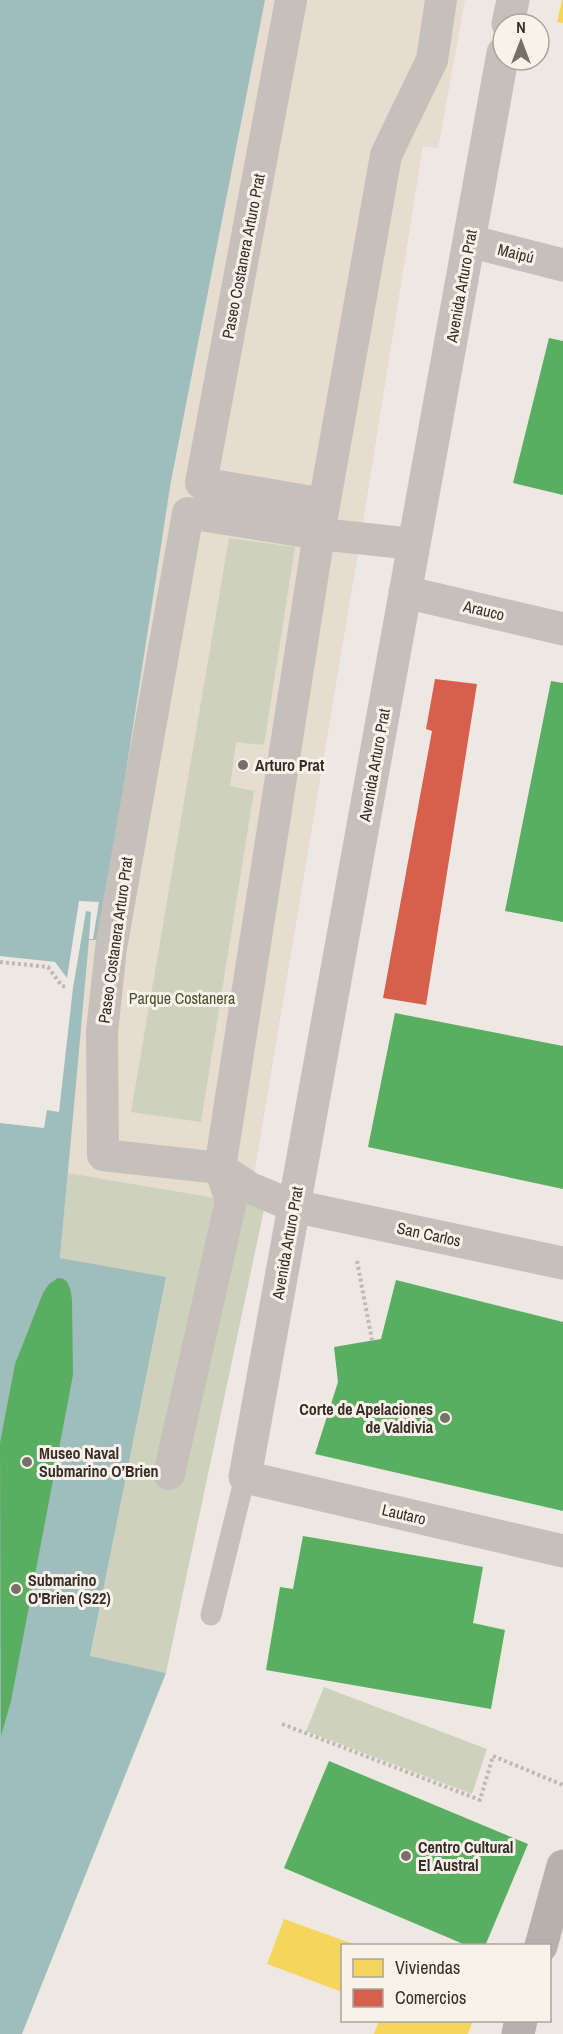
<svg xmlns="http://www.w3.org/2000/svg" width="563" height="2034" font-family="'Archivo Narrow',sans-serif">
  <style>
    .green { fill: #ced2bd }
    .plaza { fill: #e6dcd0; fill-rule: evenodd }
    .water { fill: #9fbdbd }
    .pier { fill: #ede8e2 }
    .homes { fill: #f6d55c }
    .shops { fill: #d6604d }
    .public { fill: #5aae61 }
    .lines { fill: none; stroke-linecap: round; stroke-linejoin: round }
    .path { stroke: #bfb9b3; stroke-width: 4; stroke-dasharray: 3 3; stroke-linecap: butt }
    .service { stroke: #c6c0bb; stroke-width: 21 }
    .pedestrian { stroke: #c6c0bb; stroke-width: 32 }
    .minor { stroke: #c6c0bb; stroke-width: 33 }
    .secondary { stroke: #b7b0ab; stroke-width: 33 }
    .poi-dot { fill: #776f6a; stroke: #f9f2ea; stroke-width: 2 }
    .labels { text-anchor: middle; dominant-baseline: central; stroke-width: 6; stroke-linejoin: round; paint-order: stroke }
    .street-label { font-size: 16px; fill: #372e29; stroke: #f9f2ea }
    .poi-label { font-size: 16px; font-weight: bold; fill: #372e29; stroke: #f9f2ea; text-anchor: start }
    .park-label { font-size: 16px; fill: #45542e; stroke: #f9f2ea }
  </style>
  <rect width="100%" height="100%" fill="#ede8e2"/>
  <!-- green -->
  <path class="green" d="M430,99L360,539L252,1184L269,1186L166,1673L90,1657L165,1278L60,1258L80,1032L100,940L170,487L257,489Z
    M324,1687L487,1749L472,1794L306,1731Z"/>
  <!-- plaza -->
  <path class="plaza" d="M265,0H465L438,148L423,146L360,539L252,1184L244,1203L68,1173L89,939L100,940L169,495ZM229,538L295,547L264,745L236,742L230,786L254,791L201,1122L131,1112Z"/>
  <!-- water -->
  <path class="water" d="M0,0H265L170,487L100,940H89L60,1258L166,1277L90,1656L166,1673L22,2034H0Z"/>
  <!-- pier -->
  <path class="pier" d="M79,901L99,902L93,939H89L91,912L86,911L73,988L59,1112L47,1110L44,1128L0,1123V956L55,962L67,978Z"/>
  <!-- homes -->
  <path class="homes" d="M562,0H563V23L557,22Z
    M284,1919L356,1945L342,1946V1992L267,1964Z
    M379,2020H473L468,2034H374Z"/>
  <!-- shops -->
  <path class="shops" d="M435,679L477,684L426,1005L383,998L432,731L426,729Z"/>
  <!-- public -->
  <path class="public" d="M549,338L563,341V495L513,483Z
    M551,681L563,683V922L505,911Z
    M395,1013L563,1046V1189L368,1147Z
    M58,1278L64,1279L67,1282L70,1288L72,1299L73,1375L11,1701L1,1736L0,1443L15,1364L43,1293L49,1284Z
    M396,1280L563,1322V1511L315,1454L338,1382L334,1347L381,1339Z
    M303,1536L483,1567L473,1623L505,1630L491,1709L266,1670L280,1587L293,1589Z
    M329,1761L528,1844L485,1946H468L284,1868Z"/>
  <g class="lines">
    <!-- path -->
    <path class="path" d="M0,962L48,967L62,986L67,987
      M357,1261L372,1340
      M55,1468L129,1472
      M282,1724L480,1800L493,1756L563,1785"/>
    <!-- service -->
    <path class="service" d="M211,1615L245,1477"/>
    <!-- pedestrian -->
    <path class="pedestrian" d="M291,0L201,483L324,504
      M294,1206L250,1188L220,1168L319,534L386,155L432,60L441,0
      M169,1474L231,1201L220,1168L103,1155L102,1032L111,948L188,513L319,534L414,544"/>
    <!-- minor -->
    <path class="minor" d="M508,24L513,0
      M503,53L245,1477L563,1551
      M469,241L563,265
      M405,592L563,629
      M294,1206L563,1263"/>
    <!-- secondary -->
    <path class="secondary" d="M541,1946L563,1866
      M518,2034L521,2020"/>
  </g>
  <!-- markers -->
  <g class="poi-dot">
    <circle cx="243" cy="765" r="6"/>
    <circle cx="445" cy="1418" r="6"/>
    <circle cx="27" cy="1462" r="6"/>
    <circle cx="16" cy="1589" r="6"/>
    <circle cx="406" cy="1856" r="6"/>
  </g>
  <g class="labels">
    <!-- street labels -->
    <g class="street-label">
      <text transform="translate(516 253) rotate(14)">Maipú</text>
      <text transform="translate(243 256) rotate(-79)">Paseo Costanera Arturo Prat</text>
      <text transform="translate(461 286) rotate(-80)">Avenida Arturo Prat</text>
      <text transform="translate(484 610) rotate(13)">Arauco</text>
      <text transform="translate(374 765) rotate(-80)">Avenida Arturo Prat</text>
      <text transform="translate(115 940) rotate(-82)">Paseo Costanera Arturo Prat</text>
      <text transform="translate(429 1234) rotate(12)">San Carlos</text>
      <text transform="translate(287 1243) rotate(-80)">Avenida Arturo Prat</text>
      <text transform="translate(404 1514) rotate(13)">Lautaro</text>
    </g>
    <!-- poi labels -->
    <g class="poi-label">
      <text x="255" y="765">Arturo Prat</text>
      <text x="433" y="1409" text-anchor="end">Corte de Apelaciones<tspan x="433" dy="18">de Valdivia</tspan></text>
      <text x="39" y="1453">Museo Naval<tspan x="39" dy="18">Submarino O’Brien</tspan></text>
      <text x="28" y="1580">Submarino<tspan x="28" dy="18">O'Brien (S22)</tspan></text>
      <text x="418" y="1847">Centro Cultural<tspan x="418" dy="18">El Austral</tspan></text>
    </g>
    <!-- park labels -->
    <g class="park-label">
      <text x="182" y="998">Parque Costanera</text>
    </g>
  </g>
  <!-- legend -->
  <rect x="341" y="1944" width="210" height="78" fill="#f9f2ea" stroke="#aba49d" stroke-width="1.5"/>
  <rect x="353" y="1959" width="30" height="18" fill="#f6d55c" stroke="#aba49d" stroke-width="1.5"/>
  <text x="395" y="1974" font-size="18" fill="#372e29">Viviendas</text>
  <rect x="353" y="1989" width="30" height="18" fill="#d6604d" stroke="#aba49d" stroke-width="1.5"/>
  <text x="395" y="2004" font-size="18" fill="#372e29">Comercios</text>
  <!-- north arrow -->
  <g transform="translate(521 42)"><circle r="28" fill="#f9f2ea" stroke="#aba49d" stroke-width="1.5"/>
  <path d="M0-4.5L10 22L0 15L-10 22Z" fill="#776f6a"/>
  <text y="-9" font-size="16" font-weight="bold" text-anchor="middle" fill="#372e29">N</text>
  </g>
</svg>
